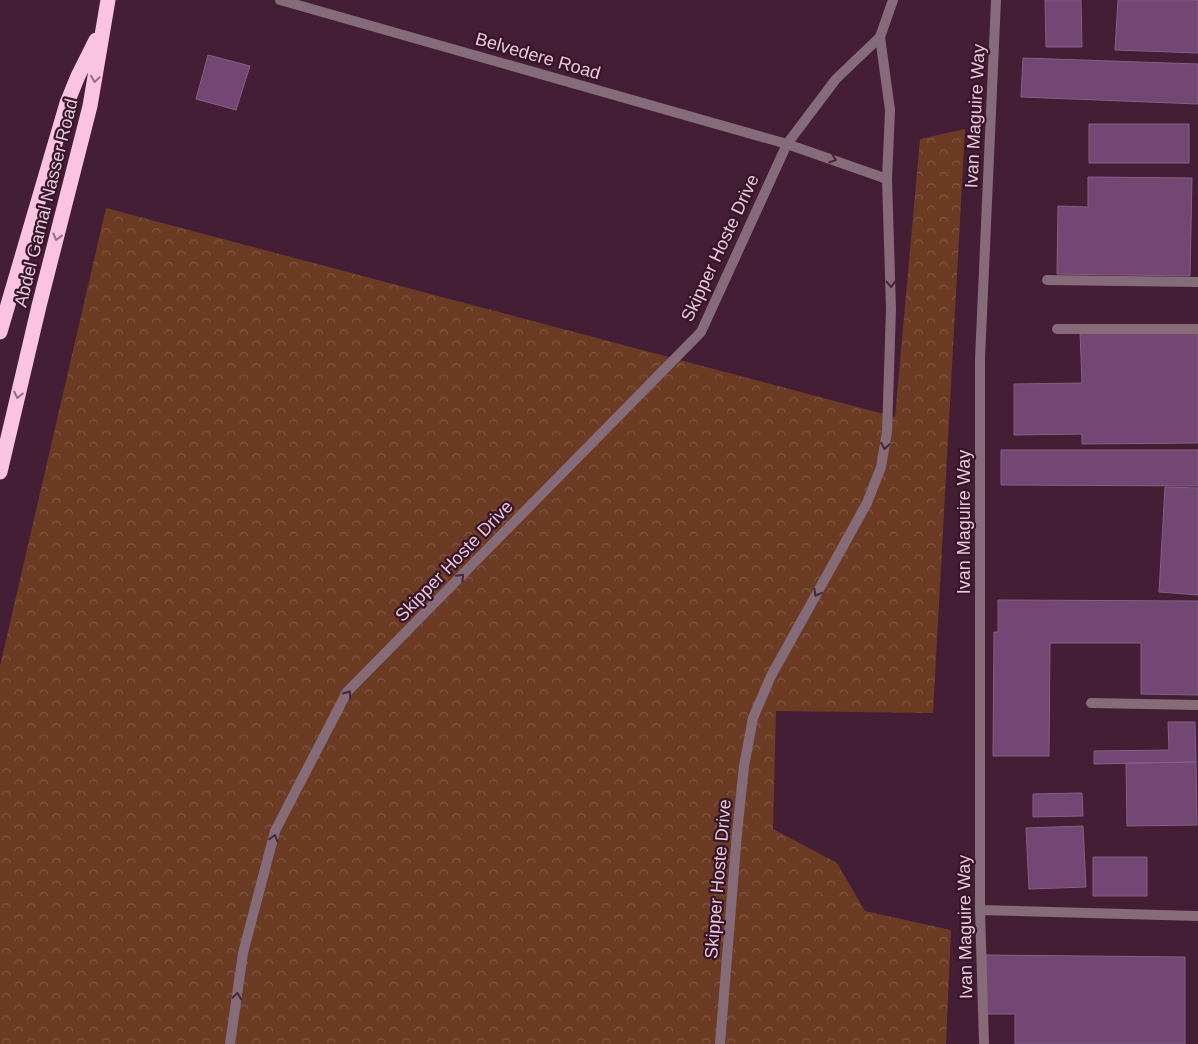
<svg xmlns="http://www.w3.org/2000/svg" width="1198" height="1044" font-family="Arial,sans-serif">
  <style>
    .forest { fill: url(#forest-crowns) }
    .building { fill: #734674; stroke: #836284 }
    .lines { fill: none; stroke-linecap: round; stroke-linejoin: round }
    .lane { stroke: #866b79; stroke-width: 10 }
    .street { stroke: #866b79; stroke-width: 10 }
    .highway { stroke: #fac4e1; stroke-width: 15 }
    .oneway { stroke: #996c86 }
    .oneway2 { stroke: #48253a }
    .labels { text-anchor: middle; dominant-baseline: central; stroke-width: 4.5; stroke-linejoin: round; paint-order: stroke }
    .street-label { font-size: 18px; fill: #e5cbd8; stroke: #38142a }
  </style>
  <defs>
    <pattern id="forest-crowns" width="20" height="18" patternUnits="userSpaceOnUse" patternTransform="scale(1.25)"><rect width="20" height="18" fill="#6c3b23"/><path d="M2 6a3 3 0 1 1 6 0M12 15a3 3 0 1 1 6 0" fill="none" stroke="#815642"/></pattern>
  </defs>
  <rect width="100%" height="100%" fill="#431e34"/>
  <!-- forest -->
  <path class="forest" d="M965,129L933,713L776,711L773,829L837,863L865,911L951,930L946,1044H0V666L106,208L895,417L920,139Z"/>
  <!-- building -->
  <path class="building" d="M1045,0H1081L1082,47H1046Z
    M1118,0H1198V53L1115,50Z
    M208,55L250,66L236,110L196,99Z
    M1023,58L1198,64V104L1021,97Z
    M1089,124H1189V163H1089Z
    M1088,177L1192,178L1190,276L1057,274L1058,206L1088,207Z
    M1198,331V443L1082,444V434L1014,435V384L1082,383L1080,332Z
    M1001,450H1198V486L1001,485Z
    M1165,487L1198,488V595L1159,592Z
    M998,600L1198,601V695L1141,694V643H1050L1049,756H993L994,632H998Z
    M1168,722H1195L1196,762L1094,764V751L1169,750Z
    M1196,762L1197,825L1127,826L1126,763Z
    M1082,793L1083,816L1033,817V794Z
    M1083,826L1086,887L1029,889L1026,828Z
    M1093,857H1147V896H1093Z
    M986,955L1185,957V1044H1015V1014H986Z"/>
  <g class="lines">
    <!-- lane -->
    <path class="lane" d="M1047,280L1198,282
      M1057,329H1198
      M1091,703L1198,705"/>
    <!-- street -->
    <path class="street" d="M280,0L787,144L887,179L891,309L887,432L881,467L867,503L771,676L753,718L744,766L737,833L720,1044
      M880,37L890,110L887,179
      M980,910L1198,916
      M230,1044L243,953L275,831L347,692L701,332L787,144L836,79L880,37L893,0
      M984,1044L980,910V359L996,0"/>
    <!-- highway -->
    <path class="highway" d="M0,332L67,103L78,76L96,40
      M0,472L39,306L90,106L108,0"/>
  </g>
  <!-- one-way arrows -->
  <defs><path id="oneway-chevron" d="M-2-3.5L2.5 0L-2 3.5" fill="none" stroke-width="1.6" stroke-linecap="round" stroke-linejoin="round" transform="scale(1.25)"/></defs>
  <g class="oneway">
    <use href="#oneway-chevron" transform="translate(95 79) rotate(99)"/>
    <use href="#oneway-chevron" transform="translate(57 237) rotate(104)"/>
    <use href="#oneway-chevron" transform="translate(18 395) rotate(103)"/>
  </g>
  <g class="oneway2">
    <use href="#oneway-chevron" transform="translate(833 159) rotate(19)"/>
    <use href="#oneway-chevron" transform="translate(891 284) rotate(88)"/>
    <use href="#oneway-chevron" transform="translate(885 446) rotate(100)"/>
    <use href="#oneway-chevron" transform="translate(461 577) rotate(-46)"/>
    <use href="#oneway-chevron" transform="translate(817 593) rotate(119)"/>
    <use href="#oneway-chevron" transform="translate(348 694) rotate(-55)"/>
    <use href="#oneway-chevron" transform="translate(274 838) rotate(-74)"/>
    <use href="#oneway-chevron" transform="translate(237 996) rotate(-82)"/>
  </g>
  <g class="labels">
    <!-- street labels -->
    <g class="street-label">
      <text transform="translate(538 56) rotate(16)">Belvedere Road</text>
      <text transform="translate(975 116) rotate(-87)">Ivan Maguire Way</text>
      <text transform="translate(46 203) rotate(-76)">Abdel Gamal Nasser Road</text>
      <text transform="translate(720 248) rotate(-65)">Skipper Hoste Drive</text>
      <text transform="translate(964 522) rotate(-90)">Ivan Maguire Way</text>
      <text transform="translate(454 561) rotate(-46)">Skipper Hoste Drive</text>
      <text transform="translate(718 879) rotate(-85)">Skipper Hoste Drive</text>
      <text transform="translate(965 927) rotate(-91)">Ivan Maguire Way</text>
    </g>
  </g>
</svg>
